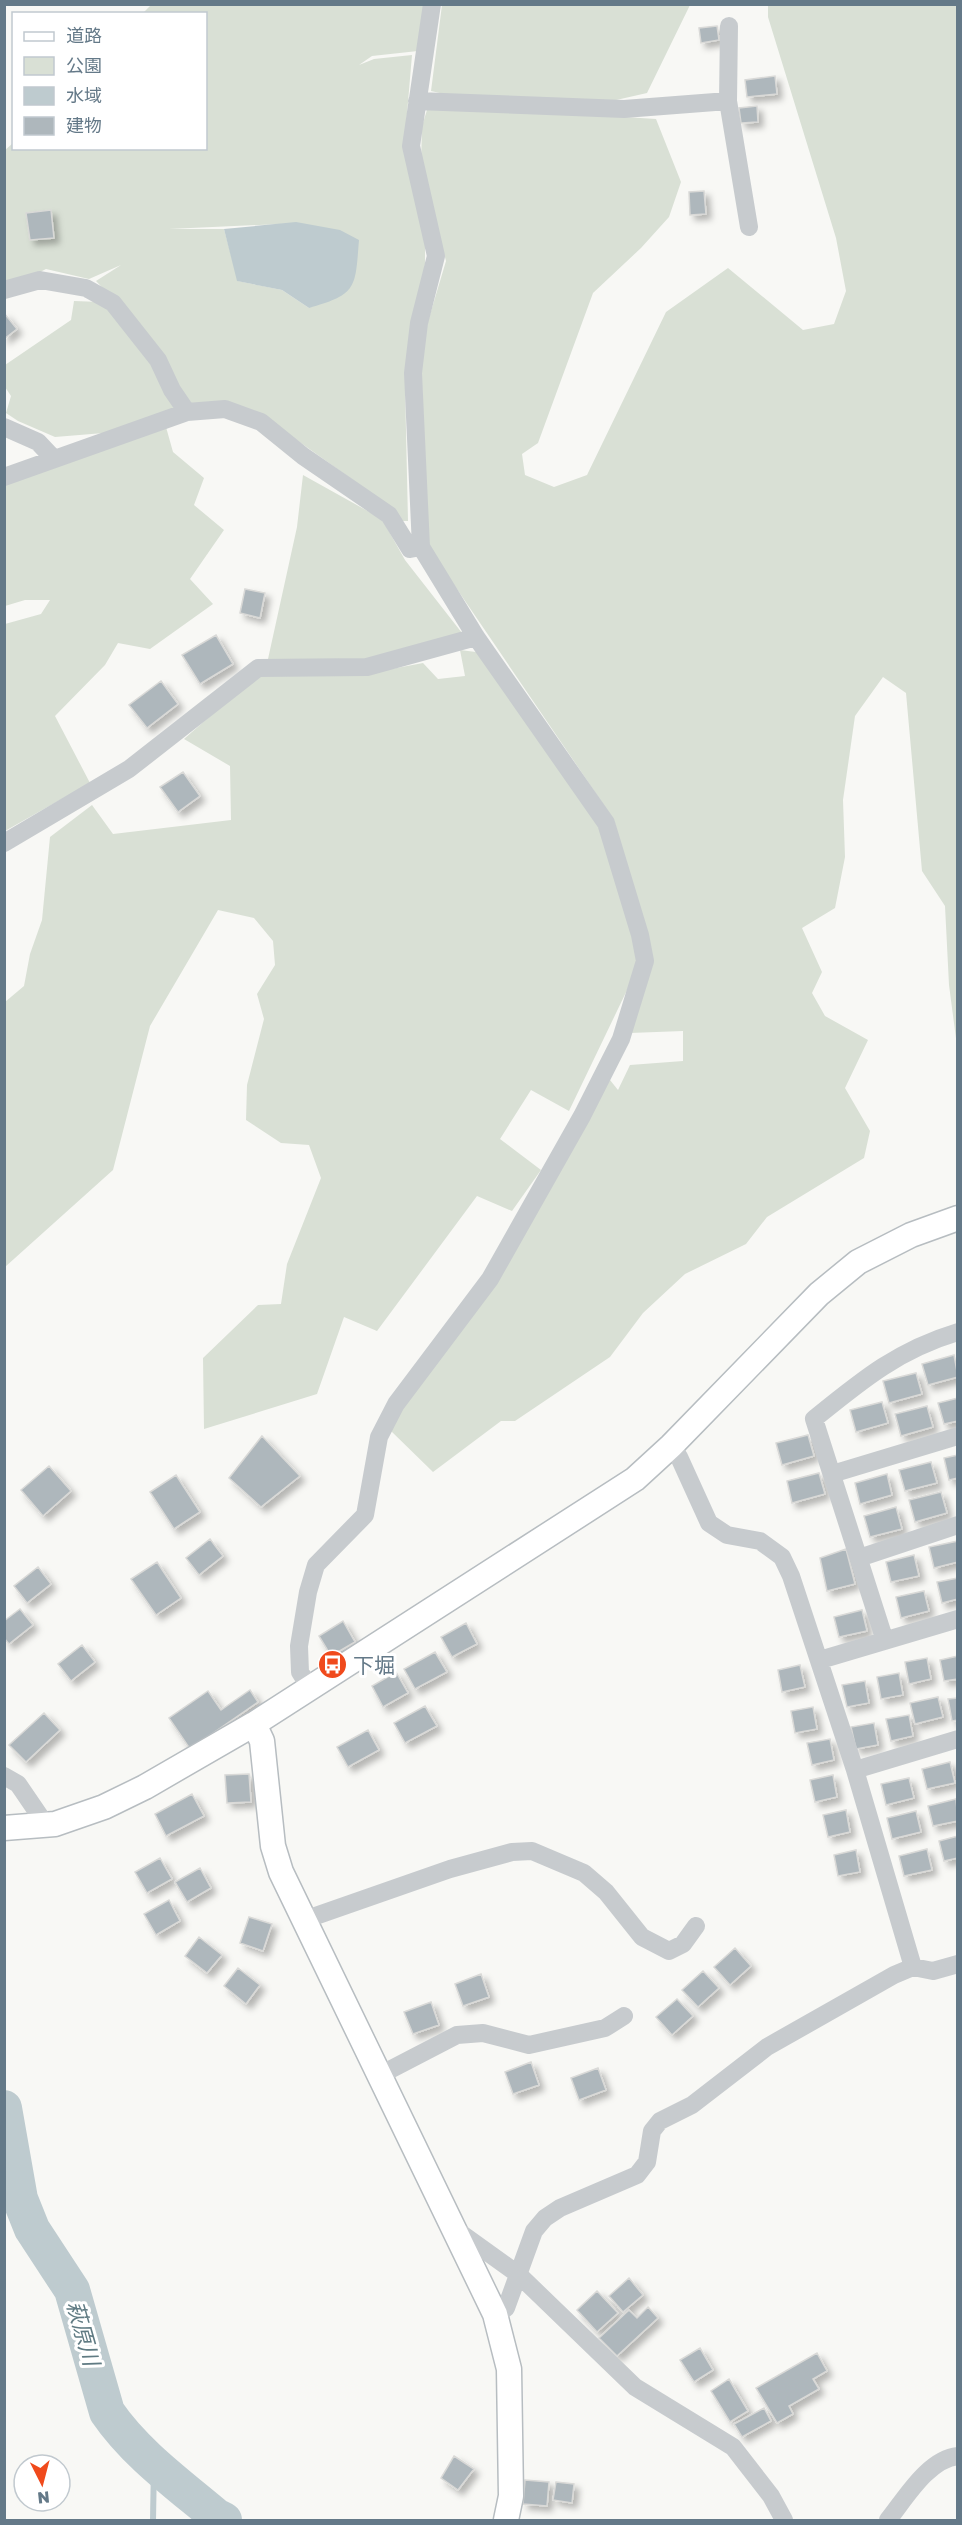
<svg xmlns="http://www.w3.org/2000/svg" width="962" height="2525" font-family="'Golos Text','Noto Sans JP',sans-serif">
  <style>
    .green { fill: #d9e0d5; fill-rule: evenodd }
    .water { fill: #becbcf }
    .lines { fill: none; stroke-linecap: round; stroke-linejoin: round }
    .stream { stroke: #becbcf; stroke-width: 6 }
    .river { stroke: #becbcf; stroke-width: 36 }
    .building { fill: #aeb7bc; stroke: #d9d9d7; stroke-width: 1.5; filter: url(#shadow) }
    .secondary-casing { stroke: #b7bdc1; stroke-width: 27 }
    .street { stroke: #c7cbce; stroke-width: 18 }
    .secondary { stroke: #fff; stroke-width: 24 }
    .labels { text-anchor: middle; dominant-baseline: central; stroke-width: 6; stroke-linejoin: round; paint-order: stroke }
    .poi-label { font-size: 21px; fill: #647988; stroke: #fff; text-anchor: start }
    .water-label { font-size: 22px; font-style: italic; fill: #607b83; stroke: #fff }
  </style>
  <defs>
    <filter id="shadow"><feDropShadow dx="5" dy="5" stdDeviation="3" flood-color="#0004"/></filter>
  </defs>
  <rect width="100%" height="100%" fill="#f8f8f5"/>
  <!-- green -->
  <path class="green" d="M151,5H432L418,51L372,56L359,65L374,59L412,55L404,149L425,237V264L405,385L408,521H402L381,500L263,416L193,404L175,389L112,298L96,281L121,265L89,279L46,269L5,290L4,151L13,143L14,148H206V14L143,13ZM301,223L309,308L282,290L238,281L224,229H169Z
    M442,5H690L647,93L603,103L457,97L431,91Z
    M768,5H957V1046L949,985L945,906L922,871L906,693L883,677L855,716L843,800L845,857L835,908L802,928L822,972L812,993L825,1016L868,1040L845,1088L870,1131L864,1158L767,1217L746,1244L685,1274L643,1313L610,1357L515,1421H501L433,1472L391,1431L407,1400L610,1080L618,1090L630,1065L683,1061V1031L630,1033L653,963L614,820L429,548L421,363L426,328L446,261L421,165L422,126L427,110L453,106L656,119L681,182L669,217L641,248L593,293L538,443L522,454L525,475L554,487L587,475L666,312L728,268L803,330L834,324L846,291L836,238L768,17Z
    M74,301L101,302L156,365L175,411L116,432L55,437L18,421L6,413L11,396L5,387V365L71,320Z
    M166,427L173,452L204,478L194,505L224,530L190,579L213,604L150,649L118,643L105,665L55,716L90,783L5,831V624L41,614L50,600H25L5,606V483Z
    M303,475L382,519L405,560L462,633L365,659H268L297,527Z
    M460,650L484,653L601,827L641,961L569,1111L531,1090L500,1139L541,1170L512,1211L477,1196L377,1331L344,1317L317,1394L204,1429L203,1358L258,1305L281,1304L287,1264L321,1178L309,1145L281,1143L246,1120L247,1085L264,1019L257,994L275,965L273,941L254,918L218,910L150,1026L113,1170L5,1267V1002L24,986L30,954L42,920L50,837L92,805L113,834L231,820L230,766L184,739L258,674L370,673L423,663L438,679L465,676Z"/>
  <!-- water -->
  <path class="water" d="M296,222L340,230L359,240C355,288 358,294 309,308L282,290L237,281L224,229Z"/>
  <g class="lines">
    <!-- stream -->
    <path class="stream" d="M153,2520L154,2464"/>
    <!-- river -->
    <path class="river" d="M4,2108L20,2199L32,2229L72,2290L107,2412C135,2453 178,2484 216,2516L224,2520"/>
  </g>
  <!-- building -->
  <path class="building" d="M717,26L719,40L701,43L699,28Z
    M775,76L777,94L747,97L745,80Z
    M757,106L758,122L741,123L739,108Z
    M704,191L706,214L690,215L689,192Z
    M51,210L54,238L30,240L26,213Z
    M4,313L17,329L4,339Z
    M245,589L265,593L260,618L240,613Z
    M216,635L233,664L200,684L182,655Z
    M161,681L178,704L147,728L129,705Z
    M183,772L200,796L178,812L160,787Z
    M954,1355L958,1377L928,1385L922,1364Z
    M916,1373L922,1394L889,1403L883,1381Z
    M958,1398V1421L944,1424L938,1403Z
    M882,1402L888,1423L856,1432L850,1410Z
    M927,1406L933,1427L901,1436L895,1414Z
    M808,1435L814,1456L782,1465L776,1443Z
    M262,1436L300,1476L261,1507L229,1478Z
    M958,1455V1478L949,1480L944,1458Z
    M931,1462L937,1483L905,1491L899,1470Z
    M49,1466L71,1491L43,1516L21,1490Z
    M819,1473L825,1494L792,1503L787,1481Z
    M887,1474L892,1495L860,1504L855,1483Z
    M176,1475L200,1512L174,1529L150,1492Z
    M941,1492L947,1513L915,1522L909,1500Z
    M896,1507L902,1529L870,1537L864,1516Z
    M210,1539L223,1556L199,1575L186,1558Z
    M958,1541V1562L934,1568L929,1547Z
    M846,1549L855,1584L827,1591L820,1558Z
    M914,1555L919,1576L891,1582L886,1562Z
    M157,1562L181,1598L156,1615L131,1579Z
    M38,1567L51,1584L27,1603L14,1586Z
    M958,1578V1599L942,1603L937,1582Z
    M924,1591L929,1611L901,1618L896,1597Z
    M20,1609L33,1625L9,1644L4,1638V1621Z
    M862,1610L867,1631L839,1637L834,1617Z
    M343,1621L355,1642L331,1656L319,1636Z
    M466,1623L477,1644L452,1657L441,1637Z
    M82,1645L95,1662L71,1681L58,1664Z
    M435,1652L447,1672L415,1689L404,1669Z
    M958,1656V1679L944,1681L940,1660Z
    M927,1658L931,1679L909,1684L905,1662Z
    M800,1665L805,1687L782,1692L778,1670Z
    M396,1672L408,1693L383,1707L372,1686Z
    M899,1673L903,1695L881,1699L877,1677Z
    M865,1681L869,1703L847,1707L842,1685Z
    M250,1690L258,1702L190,1749L169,1718L208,1691L221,1710Z
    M938,1697L943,1717L915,1724L910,1703Z
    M958,1698V1720L952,1721L948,1699Z
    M425,1706L437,1726L405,1743L394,1723Z
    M813,1707L817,1729L795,1733L791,1711Z
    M44,1713L60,1730L26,1762L9,1745Z
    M909,1715L913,1736L891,1741L886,1719Z
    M874,1723L878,1745L856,1749L851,1727Z
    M368,1730L379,1750L348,1767L337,1747Z
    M830,1739L834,1760L812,1765L807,1743Z
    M950,1762L955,1783L927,1789L922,1769Z
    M249,1774L251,1802L227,1803L225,1775Z
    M833,1775L837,1797L815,1802L810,1780Z
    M909,1778L914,1798L886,1805L881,1784Z
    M192,1794L204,1816L166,1836L155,1814Z
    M956,1799L958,1821L933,1826L928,1806Z
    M846,1810L850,1832L828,1837L823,1815Z
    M916,1811L921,1832L892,1839L887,1818Z
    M958,1836V1858L944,1861L939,1841Z
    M927,1849L932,1870L904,1876L899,1856Z
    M856,1850L860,1872L838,1876L834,1855Z
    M160,1858L172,1879L147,1893L135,1872Z
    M200,1868L211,1888L187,1902L175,1882Z
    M169,1900L180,1921L156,1935L144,1914Z
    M249,1917L272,1924L263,1951L240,1943Z
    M199,1937L222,1955L207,1973L185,1956Z
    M735,1948L751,1966L730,1985L714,1967Z
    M238,1968L260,1985L246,2004L224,1986Z
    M703,1971L719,1988L698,2007L682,1990Z
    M481,1974L489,1997L463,2006L455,1984Z
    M677,1999L693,2016L672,2035L656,2017Z
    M431,2002L439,2025L413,2034L404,2012Z
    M531,2062L539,2085L513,2094L505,2072Z
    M598,2068L606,2090L579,2100L571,2078Z
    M629,2278L643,2295L623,2312L609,2296Z
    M597,2291L618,2313L597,2332L577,2310Z
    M648,2307L658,2318L617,2356L599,2338L629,2310L637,2318Z
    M700,2348L713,2370L694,2382L680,2360Z
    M817,2353L827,2371L813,2379L819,2389L789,2406L793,2414L777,2423L756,2388Z
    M729,2379L748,2411L730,2422L711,2391Z
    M764,2408L771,2421L742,2437L734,2424Z
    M454,2456L474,2469L458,2490L441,2478Z
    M525,2480L549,2482L547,2506L523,2504Z
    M556,2482L574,2484L572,2503L553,2500Z"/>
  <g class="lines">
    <defs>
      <path id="secondary" d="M254,1724L262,1741L273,1846L281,1872L495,2314L509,2369L511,2496L506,2520
        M4,1828L55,1824L104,1807L145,1787L254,1724L635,1479L671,1446L819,1294L858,1262L911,1235L958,1218"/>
    </defs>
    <!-- secondary casing -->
    <use href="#secondary" class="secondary-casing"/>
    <!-- street -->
    <path class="street" d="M729,26L728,101L749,227
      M417,101L624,109L728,101
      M4,290L40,280L86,288L113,303L158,360L172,390L187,412
      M4,427L38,442L54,459
      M4,477L187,412L225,409L261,422L303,456L389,515L410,549L421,547
      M4,843L129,769L258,668L367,667L476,637
      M671,1446L679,1457L709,1523L727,1535L760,1541L782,1557L791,1576L855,1770L913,1967
      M832,1474L958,1436
      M859,1558L958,1525
      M885,1641L814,1419C862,1380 898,1350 958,1332
      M820,1660L958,1619
      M310,1688L300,1672L299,1646L308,1592L316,1565L365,1515L379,1437L396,1404L490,1279L582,1116L621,1039L645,961L640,935L606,823L476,637L421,547L413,373L419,323L436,256L411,146L432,4
      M855,1770L958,1739
      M4,1776L18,1784L46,1825
      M304,1920L450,1869L512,1852L532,1851L584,1873L606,1892L642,1937L669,1951L683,1944L696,1926
      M378,2076L457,2035L483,2033L529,2045L605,2028L624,2016
      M455,2229L519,2275L635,2387L733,2447L771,2496L784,2520
      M495,2314L506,2308L534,2231L545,2218L560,2208L637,2175L647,2162L652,2131L660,2121L692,2105L767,2047L894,1975L913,1967L933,1971L958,1964
      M888,2520C905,2499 928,2459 958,2456"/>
    <!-- secondary -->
    <use href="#secondary" class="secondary"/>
  </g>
  <!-- icons -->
  <defs>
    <symbol id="bus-disc" viewBox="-11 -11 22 22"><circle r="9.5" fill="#f04a1c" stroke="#fff"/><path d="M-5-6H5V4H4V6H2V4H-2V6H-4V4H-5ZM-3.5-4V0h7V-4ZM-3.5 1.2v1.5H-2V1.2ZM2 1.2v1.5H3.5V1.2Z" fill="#fff"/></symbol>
  </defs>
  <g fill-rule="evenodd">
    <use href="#bus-disc" x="316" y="1648" width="33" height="33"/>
  </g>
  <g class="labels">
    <!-- poi labels -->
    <g class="poi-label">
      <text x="353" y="1665">下堀</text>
    </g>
    <!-- water labels -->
    <g class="water-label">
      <text transform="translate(84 2333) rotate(74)">萩原川</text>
    </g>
  </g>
  <!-- border -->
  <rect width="962" height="2525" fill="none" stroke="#647988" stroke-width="12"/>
  <!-- legend -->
  <rect x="12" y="12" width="195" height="138" fill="#ffffff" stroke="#c1c9cf" stroke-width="1.5"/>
  <rect x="24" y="32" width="30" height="9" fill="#ffffff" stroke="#c1c9cf" stroke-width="1.5"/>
  <text x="66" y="42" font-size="18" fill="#647988">道路</text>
  <rect x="24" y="57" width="30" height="18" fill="#d9e0d5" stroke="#c1c9cf" stroke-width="1.5"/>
  <text x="66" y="72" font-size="18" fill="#647988">公園</text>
  <rect x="24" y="87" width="30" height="18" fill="#becbcf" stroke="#c1c9cf" stroke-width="1.5"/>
  <text x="66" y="102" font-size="18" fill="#647988">水域</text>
  <rect x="24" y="117" width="30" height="18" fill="#aeb7bc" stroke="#c1c9cf" stroke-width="1.5"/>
  <text x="66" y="132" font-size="18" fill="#647988">建物</text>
  <!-- north arrow -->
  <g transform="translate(42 2483) rotate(174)"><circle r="28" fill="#ffffff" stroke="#c1c9cf" stroke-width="1.5"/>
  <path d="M0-4.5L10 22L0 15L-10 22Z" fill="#f04a1c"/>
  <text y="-9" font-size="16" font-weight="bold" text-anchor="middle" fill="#647988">N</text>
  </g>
</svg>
